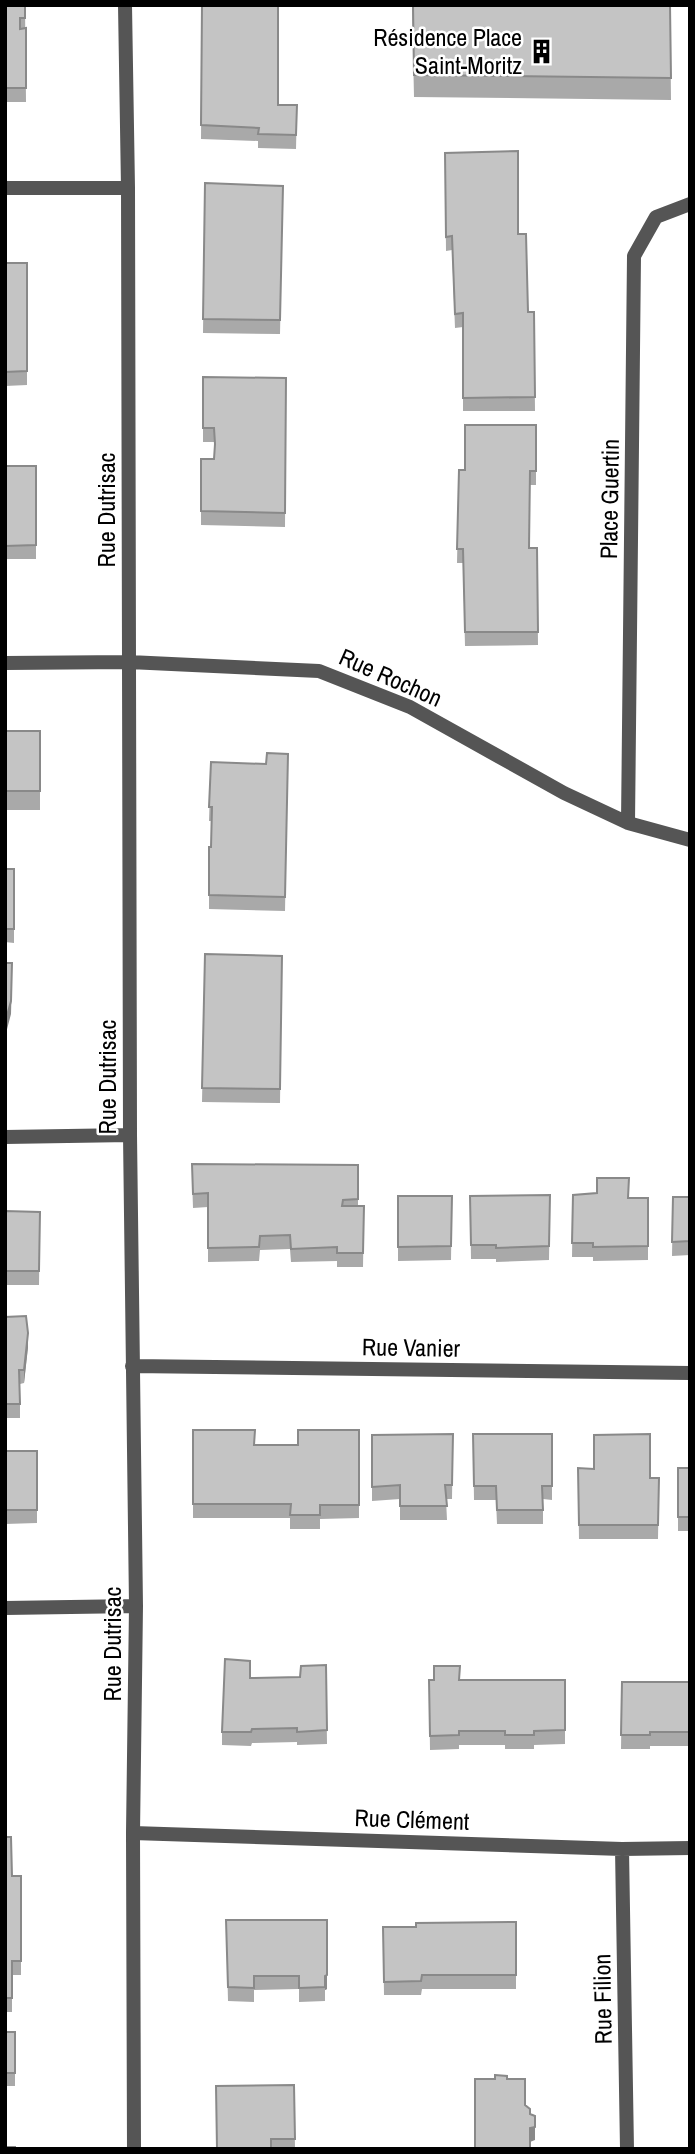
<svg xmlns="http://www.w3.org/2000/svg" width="695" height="2154" font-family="'Archivo Narrow',sans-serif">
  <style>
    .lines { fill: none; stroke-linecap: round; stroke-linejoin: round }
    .street { stroke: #555; stroke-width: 14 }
    .wall { fill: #a9a9a9 }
    .shaded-wall { fill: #898989 }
    .building { fill: #c4c4c4; stroke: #898989; stroke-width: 2 }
    .labels { text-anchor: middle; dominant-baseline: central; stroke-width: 5; stroke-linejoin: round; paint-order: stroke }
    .poi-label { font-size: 24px; fill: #000; stroke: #fff; text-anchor: end }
    .street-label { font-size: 24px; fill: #000; stroke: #fff }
  </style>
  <rect width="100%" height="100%" fill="#fff"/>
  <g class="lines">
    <!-- street -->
    <path class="street" d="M125,5L128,188L130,1135L136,1606L133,1833L134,2149
      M5,188H128
      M5,663L129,662L319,671L410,707L564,793L628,823L690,840
      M628,823L634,256L656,217L690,204
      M5,1137L130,1135
      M132,1366L690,1373
      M5,1608L136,1606
      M133,1833L622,1849L690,1848
      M622,1849L627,2149"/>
  </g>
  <!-- wall -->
  <path class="wall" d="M5,5H25L26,102H5Z
    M202,5L278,105H297L296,149L258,148V141L201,139Z
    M412,5H670L671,100L414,97Z
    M445,153L518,234L528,312H534L535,411H463V327L455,328L452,250L446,251Z
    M205,183L283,186L280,334L203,333Z
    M5,263H27V385L5,386Z
    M203,377L286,378L285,527L201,525V459H214V442H203Z
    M536,425V485H530L529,548H537L538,645L465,646L463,563H457L459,470H465Z
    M5,466H36V559H5Z
    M5,731H40V810H5Z
    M288,754L285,911L209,909V847H211L212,821H209L211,762L266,764Z
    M5,869H14V943L5,942Z
    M205,954L282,956L280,1103L202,1102Z
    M358,1165V1206H364L363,1267H337V1261L291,1262L290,1249L260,1250L259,1261L208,1262V1207L193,1208L192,1178Z
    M550,1195L549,1260L496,1262V1259H471L470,1196Z
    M573,1195L628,1198H648V1260L593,1261V1257H572Z
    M398,1196H452L451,1260L398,1261Z
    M673,1197H690V1255L672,1256Z
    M5,1211L40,1212L39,1285H5Z
    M5,1317L28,1347L24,1383L20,1384V1418H5Z
    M193,1430L254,1445H298L359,1430V1518L320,1519V1529H290V1518H193Z
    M453,1434L452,1499H446L447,1520H400V1499L372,1501V1435Z
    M473,1434H552V1500L543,1499V1524H497L496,1500H474Z
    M5,1451H37V1523L5,1524Z
    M578,1468L650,1478H659L658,1539H579Z
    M678,1468H690V1531H678Z
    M326,1665L327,1744L297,1745V1742L252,1743L251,1746L222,1745V1732L250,1678L300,1677Z
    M429,1680H565V1744L534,1745V1749H505V1745H459V1749L430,1750Z
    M622,1682H690V1746H650V1749H621Z
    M5,1837L12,1876H21V1975H12V2012H5Z
    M226,1920L327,1989L325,1990V2001L299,2002V1989L254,1990V2002L228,2001Z
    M516,1922V1989H422L421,1995H384L383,1927H416Z
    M5,2032H15V2086H5Z
    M294,2085L295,2149H217Z"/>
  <!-- shaded-wall -->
  <path class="shaded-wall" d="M12,977L11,1014L5,1037V1023Z
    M28,1333V1347L24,1383V1370Z
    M327,1975V1989L325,1990V1976Z
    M535,2127V2140L530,2142V2128Z"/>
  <!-- building -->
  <path class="building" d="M5,5H25V18H20V29L26,28V88H5Z
    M202,5H278V105H297L296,135L258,134L259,128L201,125Z
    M413,5H670L671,78L414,75Z
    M518,151V234H526L528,312H534L535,397L463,398V313L455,314L452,236L446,237L445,153Z
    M205,183L283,186L280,320L203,319Z
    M5,263H27V371L5,372Z
    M203,377L286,378L285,513L201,511V459H214L215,444L214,428H203Z
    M465,425H536V471H530L529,548H537L538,632H465L463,549H457L459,470H465Z
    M5,466H36V545L5,546Z
    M5,731H40V791H5Z
    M267,753L288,754L285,897L209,895V847H211L212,807H209L211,762L266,764Z
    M5,869H14V929H5Z
    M205,954L282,956L280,1089L202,1088Z
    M5,963H12L11,1001L5,1023Z
    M192,1164L358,1165V1199L343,1200L342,1206H364L363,1253H337V1247L291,1249L290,1235L260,1236L259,1247L208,1248V1193L193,1194Z
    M597,1178H629L628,1198H648V1246L593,1247V1243H572L573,1195L597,1193Z
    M550,1195L549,1246L496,1248V1245H471L470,1196Z
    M398,1196H452L451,1246L398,1247Z
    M673,1197H690V1241L672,1242Z
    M5,1211L40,1212L39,1271H5Z
    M26,1316L28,1333L24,1370H19L20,1404H5V1317Z
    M193,1430H255L254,1445H298V1430H359V1505H320V1515H290L291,1504H193Z
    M453,1434L452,1485H445L447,1506H400V1485L372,1487V1435Z
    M473,1434H552V1486H542L543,1510H497L496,1486H474Z
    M650,1434V1478H659L658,1525H579L578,1468L594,1469V1435Z
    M5,1451H37V1510H5Z
    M678,1468H690V1517H678Z
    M225,1659L250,1661V1678L300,1677L301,1666L326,1665L327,1730L297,1732V1728L252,1729L251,1732H222Z
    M434,1666H460L459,1680H565V1730L534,1731V1735H505V1731H459V1735L430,1736L429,1680H434Z
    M622,1682H690V1732H650V1735H621Z
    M5,1837H11L12,1876H21V1961H12V1998H5Z
    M226,1920H327V1975L325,1976V1987L299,1988V1976H254V1988L228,1987Z
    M516,1922V1975H422L421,1981L384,1982L383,1927H416V1923Z
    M5,2032H15V2073H5Z
    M495,2075L507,2076V2079H525V2105L530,2109V2114L535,2116V2127L530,2128V2149H475V2079H495Z
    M294,2085L295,2139H271V2149H217L216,2086Z
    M5,2147H15V2149H5Z"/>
  <!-- icons -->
  <defs>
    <symbol id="building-bare" viewBox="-9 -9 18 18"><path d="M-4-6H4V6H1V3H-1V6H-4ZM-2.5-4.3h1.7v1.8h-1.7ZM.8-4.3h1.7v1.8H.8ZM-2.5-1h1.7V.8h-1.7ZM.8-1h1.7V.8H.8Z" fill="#000" stroke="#fff" stroke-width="2.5" paint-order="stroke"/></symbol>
  </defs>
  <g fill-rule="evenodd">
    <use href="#building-bare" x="524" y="34" width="35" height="35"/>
  </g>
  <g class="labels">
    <!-- poi labels -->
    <g class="poi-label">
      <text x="522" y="37">Résidence Place<tspan x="522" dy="28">Saint-Moritz</tspan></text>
    </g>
    <!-- street labels -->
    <g class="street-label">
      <text transform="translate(609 499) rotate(-89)">Place Guertin</text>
      <text transform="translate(106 510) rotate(-90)">Rue Dutrisac</text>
      <text transform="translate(391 677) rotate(24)">Rue Rochon</text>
      <text transform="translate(107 1077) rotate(-90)">Rue Dutrisac</text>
      <text transform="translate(411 1347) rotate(1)">Rue Vanier</text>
      <text transform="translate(112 1644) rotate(-90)">Rue Dutrisac</text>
      <text transform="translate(412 1819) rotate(2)">Rue Clément</text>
      <text transform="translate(602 1999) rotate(-91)">Rue Filion</text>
    </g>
  </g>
  <!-- border -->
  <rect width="695" height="2154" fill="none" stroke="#000000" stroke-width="14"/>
</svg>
